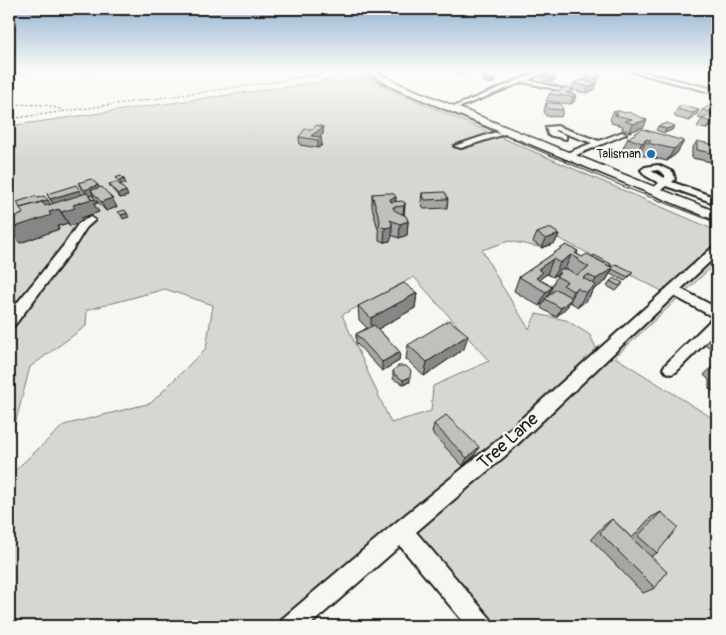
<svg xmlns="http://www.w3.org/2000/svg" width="726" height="635" font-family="Pangolin,sans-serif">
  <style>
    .green { fill: #d6d6d2; stroke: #797977; fill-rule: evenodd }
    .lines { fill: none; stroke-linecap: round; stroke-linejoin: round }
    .minor-casing { stroke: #1c1c1c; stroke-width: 4 }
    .major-casing { stroke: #1c1c1c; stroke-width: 3 }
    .path { stroke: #1c1c1c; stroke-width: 1; stroke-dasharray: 2.5 2; stroke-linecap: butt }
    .minor { fill: #f6f6f2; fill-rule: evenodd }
    .major { fill: #f6f6f2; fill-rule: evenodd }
    .tram { stroke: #1c1c1c; stroke-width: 1 }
    .wall { fill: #a5a5a3; stroke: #1c1c1c; fill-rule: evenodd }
    .shaded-wall { fill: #868684; stroke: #1c1c1c }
    .building { fill: #c0c0bd; stroke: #1c1c1c }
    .poi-dot { fill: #1f6fb2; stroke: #f6f6f2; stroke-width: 2 }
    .labels { text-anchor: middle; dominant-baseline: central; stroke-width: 4.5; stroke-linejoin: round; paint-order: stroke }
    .far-poi-label { font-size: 12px; fill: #1c1c1c; stroke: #f6f6f2; text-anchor: end }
    .near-street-label { font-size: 18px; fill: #1c1c1c; stroke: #f6f6f2 }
  </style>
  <rect width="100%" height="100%" fill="#f6f6f2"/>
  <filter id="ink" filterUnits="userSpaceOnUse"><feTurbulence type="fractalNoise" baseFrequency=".02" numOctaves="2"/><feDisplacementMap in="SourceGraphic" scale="10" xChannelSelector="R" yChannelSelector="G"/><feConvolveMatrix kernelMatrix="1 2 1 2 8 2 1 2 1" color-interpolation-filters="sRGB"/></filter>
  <g filter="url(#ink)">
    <!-- green -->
    <path class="green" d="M350,72L717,231V262L615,357L717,421V626H475L397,538L270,626H9V476L64,425L151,403L206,348L213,305L165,289L87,310L86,326L30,367L9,447V126L319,82ZM556,237L664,292L602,360L590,335L566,320L536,314L529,329L502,286L482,250L509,241L539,247ZM414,277L489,361L433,386L431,411L391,423L342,315Z"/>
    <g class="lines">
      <defs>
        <path id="minor" d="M540,71H548L528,80L563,89V91L523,82L453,110L448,109Z
          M630,71H640L717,90V94Z
          M557,126L599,141L622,132L626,134L567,159L564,158V154L592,143L556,130L554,131L566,135V139L548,135L546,127Z
          M505,129L509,131L508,133L461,148L454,146Z
          M658,165L673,172L675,179L672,182L717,198V204L666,186L657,193H651V189L659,183L646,176L641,170L645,167ZM658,170L665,175V178L651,171Z
          M90,217L95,220L86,228L73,249L14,326L9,327V313L64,245L78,224Z
          M717,246V255L681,289L717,308V331L676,372L671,374L666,372L663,368L666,364L712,319L715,318L674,296L505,456L416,532L490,618L494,626H467L400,546L309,626H279L283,618L394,524L493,444L713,247Z"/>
        <path id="major" d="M365,71H374L402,85L717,212V221L396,89Z"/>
      </defs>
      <!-- minor casing -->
      <use href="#minor" class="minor-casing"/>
      <!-- major casing -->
      <use href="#major" class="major-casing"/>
      <!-- path -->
      <path class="path" d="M324,71L347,73
        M9,73L113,71
        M302,78L340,72
        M9,104L46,105L63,110
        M9,119L274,82L302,77L313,71"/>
      <!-- minor -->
      <use href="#minor" class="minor"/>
      <!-- major -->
      <use href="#major" class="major"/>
      <!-- tram -->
      <path class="tram" d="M356,71L380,83L627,188L717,223"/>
    </g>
    <!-- wall -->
    <path class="wall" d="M452,71H466V75L455,73Z
      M588,71L599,79L594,90L586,93L572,90L571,94L576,95L574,102L570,104L546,101L549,94L559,91L572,89L574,83L585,80Z
      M547,75L555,80L551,82L542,80L543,76Z
      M482,78L496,79L495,82L490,84L482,81Z
      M717,102V124L706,129L697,127L702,119L698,118L702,110L716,104Z
      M546,103L563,110L561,117L546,116L544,111Z
      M678,108L699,110L695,117L689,121L675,117L676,116L674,115Z
      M619,111L644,127L629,132L622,129L623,126L611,123L612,121L610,120L613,112Z
      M658,126L672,130L664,133L656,130Z
      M323,127V134L320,137L322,145L318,148L300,145L299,137L312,129Z
      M628,138L684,141L677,153L667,161L641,155L642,152L641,151L636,155L622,150Z
      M697,141L716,154L711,162L692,158V149Z
      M78,183L99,188L117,207L106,211L96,200L98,203L94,204L99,212L81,218L83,221L70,226L68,223L58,226L59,229L20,243L10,230L11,218L23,214L38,198L50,205L53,204L47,194L82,195L85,194Z
      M109,184L128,196L120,198L111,188Z
      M717,184V193L712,191L715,187Z
      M422,193L448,199L447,208L424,209L421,202Z
      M372,194L396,197L395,201L405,203L404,215L408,221L407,235L399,238L392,235L390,241L384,242L379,240V233L372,207Z
      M537,233L559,234L555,243L542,248L533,242Z
      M566,245L578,251L577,254L582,257H593L611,264L610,266L612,267L633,272L630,276L625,281L610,274L605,282L593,290L588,299L578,307L570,302L567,307L556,317L541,308L543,303L539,306L514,291L519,277ZM547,274L553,277L558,274L552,286L540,280L541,278ZM551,291L553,292L548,297Z
      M610,281L623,283L620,287L616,291L607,286Z
      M417,293L415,308L378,329L400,352L399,361L382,371L356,343V334L367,328L359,320L358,306Z
      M717,331V357L711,355V349L705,344Z
      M408,345L464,349L424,376L406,359Z
      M717,361V392L709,389V380L704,375Z
      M393,371L410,382L403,384L393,379Z
      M434,424L475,455L463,466L432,433Z
      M661,512L657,553L651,556L655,588L643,593L591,539L603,526L612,519L632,538L650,518Z"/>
    <!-- shaded-wall -->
    <path class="shaded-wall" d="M556,77L555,80L551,82L552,79Z
      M496,79L495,82L490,84L491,80Z
      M597,84L594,90L586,93L588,87Z
      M573,89L570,96L566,93Z
      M576,95L574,102L570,104L573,97Z
      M699,110L695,117L689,121L693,113Z
      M717,114V124L706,129L711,122Z
      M647,120L644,127L629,132L633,124Z
      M675,126L672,130L664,133L666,129Z
      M323,127V134L316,140L311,136Z
      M321,137L322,145L318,148V140Z
      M647,139L641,151L636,155L642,143Z
      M684,141L677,153L667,161L674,149Z
      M124,179L126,184L121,185L119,181Z
      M98,185L103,194L91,190L94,197L90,199L85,190Z
      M80,190L84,199L56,208L50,199Z
      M126,191L128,196L120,198L118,194Z
      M396,197L395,207H393L390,199Z
      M112,198L117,207L106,211L101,202Z
      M91,199H95L98,203L94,204L99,212L81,218L83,221L70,226L61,212L73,205Z
      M48,200L53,209L33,205Z
      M405,203L404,217L402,219L404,206Z
      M59,209L68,223L58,226L59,229L20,243L10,230L9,231V218L10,217L17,226L49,212Z
      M127,213L129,217L123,219L121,215Z
      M408,221L407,235L399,238L400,224Z
      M392,223V237L390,241L384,242L385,228Z
      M559,234L555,243L542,248L546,239Z
      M9,237L12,241L9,245Z
      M571,255L565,269L559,272L558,274L553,277L560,263Z
      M553,259L547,274L541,278L537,286L535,282L538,269Z
      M613,268L605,282L593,290L588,299L578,307L586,293L590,290L596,279Z
      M552,287L546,300L545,299L543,303L539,306L546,292Z
      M577,288L567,307L556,317L561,308L568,302L573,291Z
      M417,293L415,308L371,333V318Z
      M468,335L464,349L424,376L427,362Z
      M400,352L399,361L382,371V362Z
      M410,377V382L403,384V380Z
      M479,447L475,455L463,466L467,458Z"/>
    <!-- building -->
    <path class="building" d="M588,71L599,74V79L586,78Z
      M547,75L556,77L552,79L543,76Z
      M487,76L496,79L491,80L482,78Z
      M583,80L597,84L588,87L574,83Z
      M566,87L573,89L566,93L576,95L573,97L549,94L554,90L559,91Z
      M546,103L561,104L563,110L548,109Z
      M714,103L717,104V114L702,110Z
      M681,105L699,110L693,113L679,110L680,109L678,108Z
      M619,111L625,113L629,112L647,120L633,124L625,121L632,119L614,115L618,114L613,112Z
      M713,113L717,115V119L711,122L702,119Z
      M667,123L675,126L666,129L658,126Z
      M317,125L323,127L311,136L321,137L318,140L299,137L305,129H312Z
      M642,129L684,141L674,149L647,143L651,141L647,139L642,143L628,138Z
      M697,141L715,145L716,154L697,150Z
      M121,176L124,179L119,181L115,178Z
      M91,179L98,185L85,190L78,183Z
      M117,182L126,191L118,194L109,184Z
      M76,185L80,190L50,199L47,194Z
      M102,187L112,198L101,202L91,190Z
      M445,192L448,199L425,200L422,193Z
      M87,193L91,199L73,205L75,208L61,212L59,209L49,212L51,215L9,229V219L23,214L20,208L42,202L45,206Z
      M388,193L394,194L396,197L390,199L391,202L402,201L405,203L404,206L393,207L394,210L406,216L408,221L400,224L390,220L392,223L391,227L385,228L379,226L380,221L372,194Z
      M92,195L95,199L92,200L89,196Z
      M36,196L38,198L44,196L48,200L20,208L17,202Z
      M125,210L127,213L121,215L118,212Z
      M550,228L559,234L546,239L537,233Z
      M566,245L578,251L575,253L582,257L587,254L613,268L596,279L588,275L583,278L596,285L586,293L577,288L573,291L563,285L567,282L556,276L561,273L559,272L560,269H567L577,275L589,267L577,260L579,259L571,255L560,263L553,259L538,269L543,272L536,278L552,287L546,292L519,277Z
      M594,255L611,264L609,266L593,257Z
      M616,264L633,272L628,277L612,269L613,268L612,267Z
      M614,278L623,283L619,286L610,281Z
      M404,283L417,293L371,318L358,306Z
      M556,289L572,298L561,308L545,299Z
      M449,320L468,335L427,362L408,345Z
      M374,325L400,352L382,362L356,334Z
      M398,366H406L411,371L410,377L403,380L394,374L393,371Z
      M446,415L479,447L467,458L434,424Z
      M661,512L678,527L657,553L638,536Z
      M612,519L667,572L655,588L600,533Z"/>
  </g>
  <!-- sky -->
  <linearGradient id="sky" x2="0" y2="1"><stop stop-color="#90b1cf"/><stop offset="0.44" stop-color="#fbfbf9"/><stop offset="1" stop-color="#fbfbf9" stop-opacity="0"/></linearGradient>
  <rect width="726" height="160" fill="url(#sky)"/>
  <!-- markers -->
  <circle class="poi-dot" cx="651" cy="154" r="5"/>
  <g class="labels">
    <!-- far-poi labels -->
    <g class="far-poi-label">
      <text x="641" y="154">Talisman</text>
    </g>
    <!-- near-street labels -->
    <g class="near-street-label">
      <text transform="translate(508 441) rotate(-42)">Tree Lane</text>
    </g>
  </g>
  <!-- margin -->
  <rect width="726" height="635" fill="none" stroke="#f6f6f2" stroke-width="30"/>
  <rect x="15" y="15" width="696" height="605" fill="none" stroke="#1c1c1c" stroke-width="2" filter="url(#ink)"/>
</svg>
